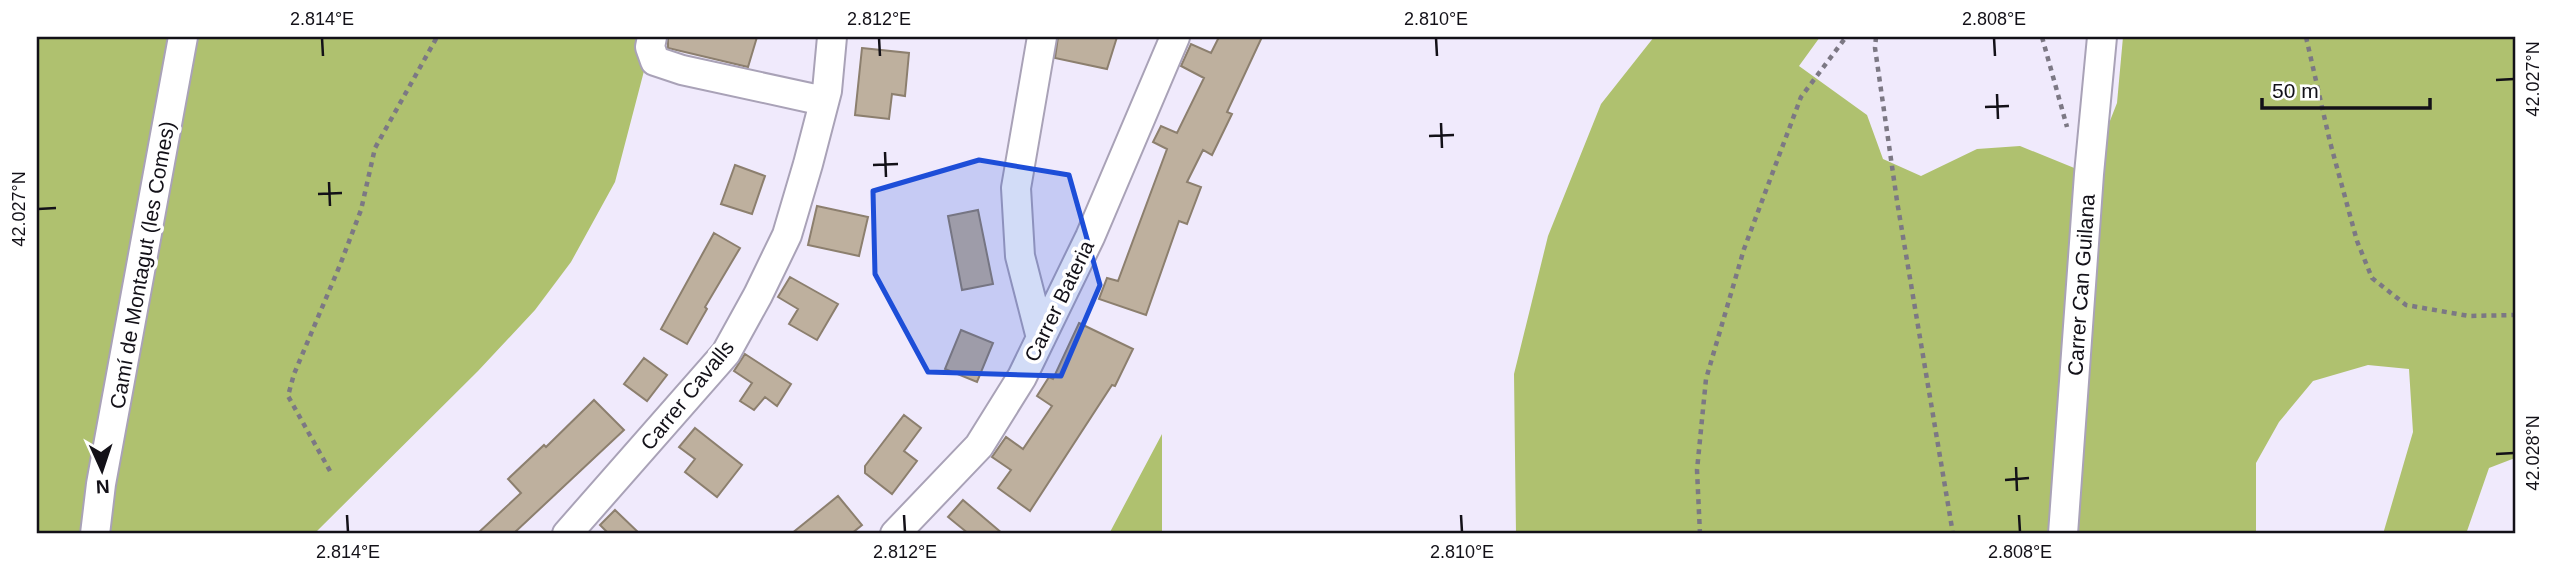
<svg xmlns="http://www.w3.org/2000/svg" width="2552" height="571" font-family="Arial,sans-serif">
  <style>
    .forest { fill: #afc16f }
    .building { fill: #beb09e; stroke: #8c7f6e; stroke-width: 2 }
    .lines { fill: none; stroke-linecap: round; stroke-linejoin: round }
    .minor-casing { stroke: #a9a2b7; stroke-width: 32 }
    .path { stroke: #7c7884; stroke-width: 4.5; stroke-dasharray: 5 5; stroke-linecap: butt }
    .minor { stroke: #fff; stroke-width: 28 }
    .marked { fill: #1d4ed8; fill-opacity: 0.2; stroke: #1d4ed8; stroke-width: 5; stroke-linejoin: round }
    .ticks { fill: none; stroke: #131118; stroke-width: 2.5 }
    .labels { text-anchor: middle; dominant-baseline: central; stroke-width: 7; stroke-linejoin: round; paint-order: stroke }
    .street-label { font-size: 21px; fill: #131118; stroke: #fff }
    .neatline { fill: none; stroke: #131118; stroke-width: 2.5 }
    .ticks-label { font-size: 18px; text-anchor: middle; fill: #131118 }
  </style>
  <rect width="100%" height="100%" fill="#f0eafc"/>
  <!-- forest -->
  <path class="forest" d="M37,37H648L644,71L615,182L571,262L535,310L478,371L314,534H37Z
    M1654,37H1820L1799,66L1867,115L1883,159L1921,176L1977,149L2020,146L2089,174L2117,103L2123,37H2515V458L2489,468L2466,534H2383L2413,432L2409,369L2368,365L2313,381L2279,422L2256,463V534H1516L1514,374L1548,236L1601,104Z
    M1162,434V534H1109Z"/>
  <!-- building -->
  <path class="building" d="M668,37H757L748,67L668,48Z
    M1058,37H1117L1107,69L1055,58Z
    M1219,37H1262L1227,112L1232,114L1212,155L1203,150L1187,182L1201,187L1187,224L1179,221L1146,315L1099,299L1107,278L1118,281L1167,149L1153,142L1161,126L1177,133L1204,78L1181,66L1191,44L1211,53Z
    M862,48L909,53L905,96L892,94L889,119L855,115Z
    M735,165L765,176L752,214L721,204Z
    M817,206L868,217L859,256L808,245Z
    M978,210L993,284L962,290L948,216Z
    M714,233L740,248L705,307L707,309L687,344L661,329Z
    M790,277L838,304L817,340L789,324L798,309L778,297Z
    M1079,323L1133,349L1115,386L1112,385L1030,511L998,488L1011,470L992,457L1006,437L1023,449L1052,406L1037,396L1049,377L1053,379Z
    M961,330L993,343L977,382L945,369Z
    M745,354L791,384L777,406L765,397L754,410L740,401L752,383L734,371Z
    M644,358L667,375L647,401L624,384Z
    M594,400L624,430L513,534H477L521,493L508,479L544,445L546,447Z
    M904,415L921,428L904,451L917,461L892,494L865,473V466Z
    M695,428L742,465L717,497L685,472L695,459L679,447Z
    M838,496L862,525L851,534H791Z
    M963,500L1003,534H969L948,517Z
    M615,510L640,534H609L600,525Z"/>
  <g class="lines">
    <defs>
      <path id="minor" d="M652,37L650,47L655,61L682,70L824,101
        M1041,338L1020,256L1016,188L1042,37
        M95,534L101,484L183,37
        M567,534L726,353L758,295L787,235L808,164L827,91L832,37
        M895,534L979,446L1022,377L1090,237L1175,37
        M2063,534L2089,174L2102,37"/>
    </defs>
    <!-- minor casing -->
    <use href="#minor" class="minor-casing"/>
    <!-- path -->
    <path class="path" d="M1876,37L1875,48L1897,201L1953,534
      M2042,37L2067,127
      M2306,37L2330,142L2357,241L2372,278L2406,305L2469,316L2515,315
      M330,471L288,396L294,374L340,265L361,210L375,148L437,37
      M1700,534L1697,470L1706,379L1744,249L1801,97L1846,37"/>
    <!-- minor -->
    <use href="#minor" class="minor"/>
  </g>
  <!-- marked area -->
  <path class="marked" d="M979,160L1069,175L1100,285L1061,376L928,372L875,274L873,191Z"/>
  <!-- ticks -->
  <path class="ticks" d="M322,38L323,56M879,38L880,56M1436,38L1437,56M1994,38L1995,56M2496,80L2514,79M1997,94L1998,119M1985,107L2009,106M1441,123L1442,148M1429,136L1454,135M885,152L886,177M873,165L898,164M329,182L330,206M318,194L342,193M38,209L56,208M2496,454L2514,453M2016,467L2017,491M2005,480L2029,478M347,515L348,532M904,515L905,532M1461,515L1462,532M2019,515L2020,532"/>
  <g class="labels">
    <!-- street labels -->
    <g class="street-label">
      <text transform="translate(142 265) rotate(-80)">Camí de Montagut (les Comes)</text>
      <text transform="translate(2081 285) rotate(-86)">Carrer Can Guilana</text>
      <text transform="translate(1059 301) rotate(-64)">Carrer Bateria</text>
      <text transform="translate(687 395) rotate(-51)">Carrer Cavalls</text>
    </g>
  </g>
  <!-- border -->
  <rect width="2552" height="571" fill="none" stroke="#ffffff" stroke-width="77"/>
  <!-- north arrow -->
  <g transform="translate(102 470) rotate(177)" stroke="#ffffff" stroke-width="5" paint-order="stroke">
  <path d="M0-5L12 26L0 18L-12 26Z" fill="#131118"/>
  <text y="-10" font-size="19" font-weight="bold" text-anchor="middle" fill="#131118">N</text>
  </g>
  <!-- scale -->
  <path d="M2262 98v10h168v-10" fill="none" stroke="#131118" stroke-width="3.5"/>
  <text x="2272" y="98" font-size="21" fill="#131118" stroke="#ffffff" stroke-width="5" paint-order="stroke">50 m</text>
  <rect x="38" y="38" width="2476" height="494" class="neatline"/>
  <g class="ticks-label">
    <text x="322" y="25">2.814°E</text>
    <text x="879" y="25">2.812°E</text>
    <text x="1436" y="25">2.810°E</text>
    <text x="1994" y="25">2.808°E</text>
    <text transform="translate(2533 79) rotate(-90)" y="6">42.027°N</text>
    <text transform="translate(19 209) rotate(-90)" y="6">42.027°N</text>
    <text transform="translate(2533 453) rotate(-90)" y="6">42.028°N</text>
    <text x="348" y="558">2.814°E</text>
    <text x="905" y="558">2.812°E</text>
    <text x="1462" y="558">2.810°E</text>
    <text x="2020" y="558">2.808°E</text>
  </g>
</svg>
